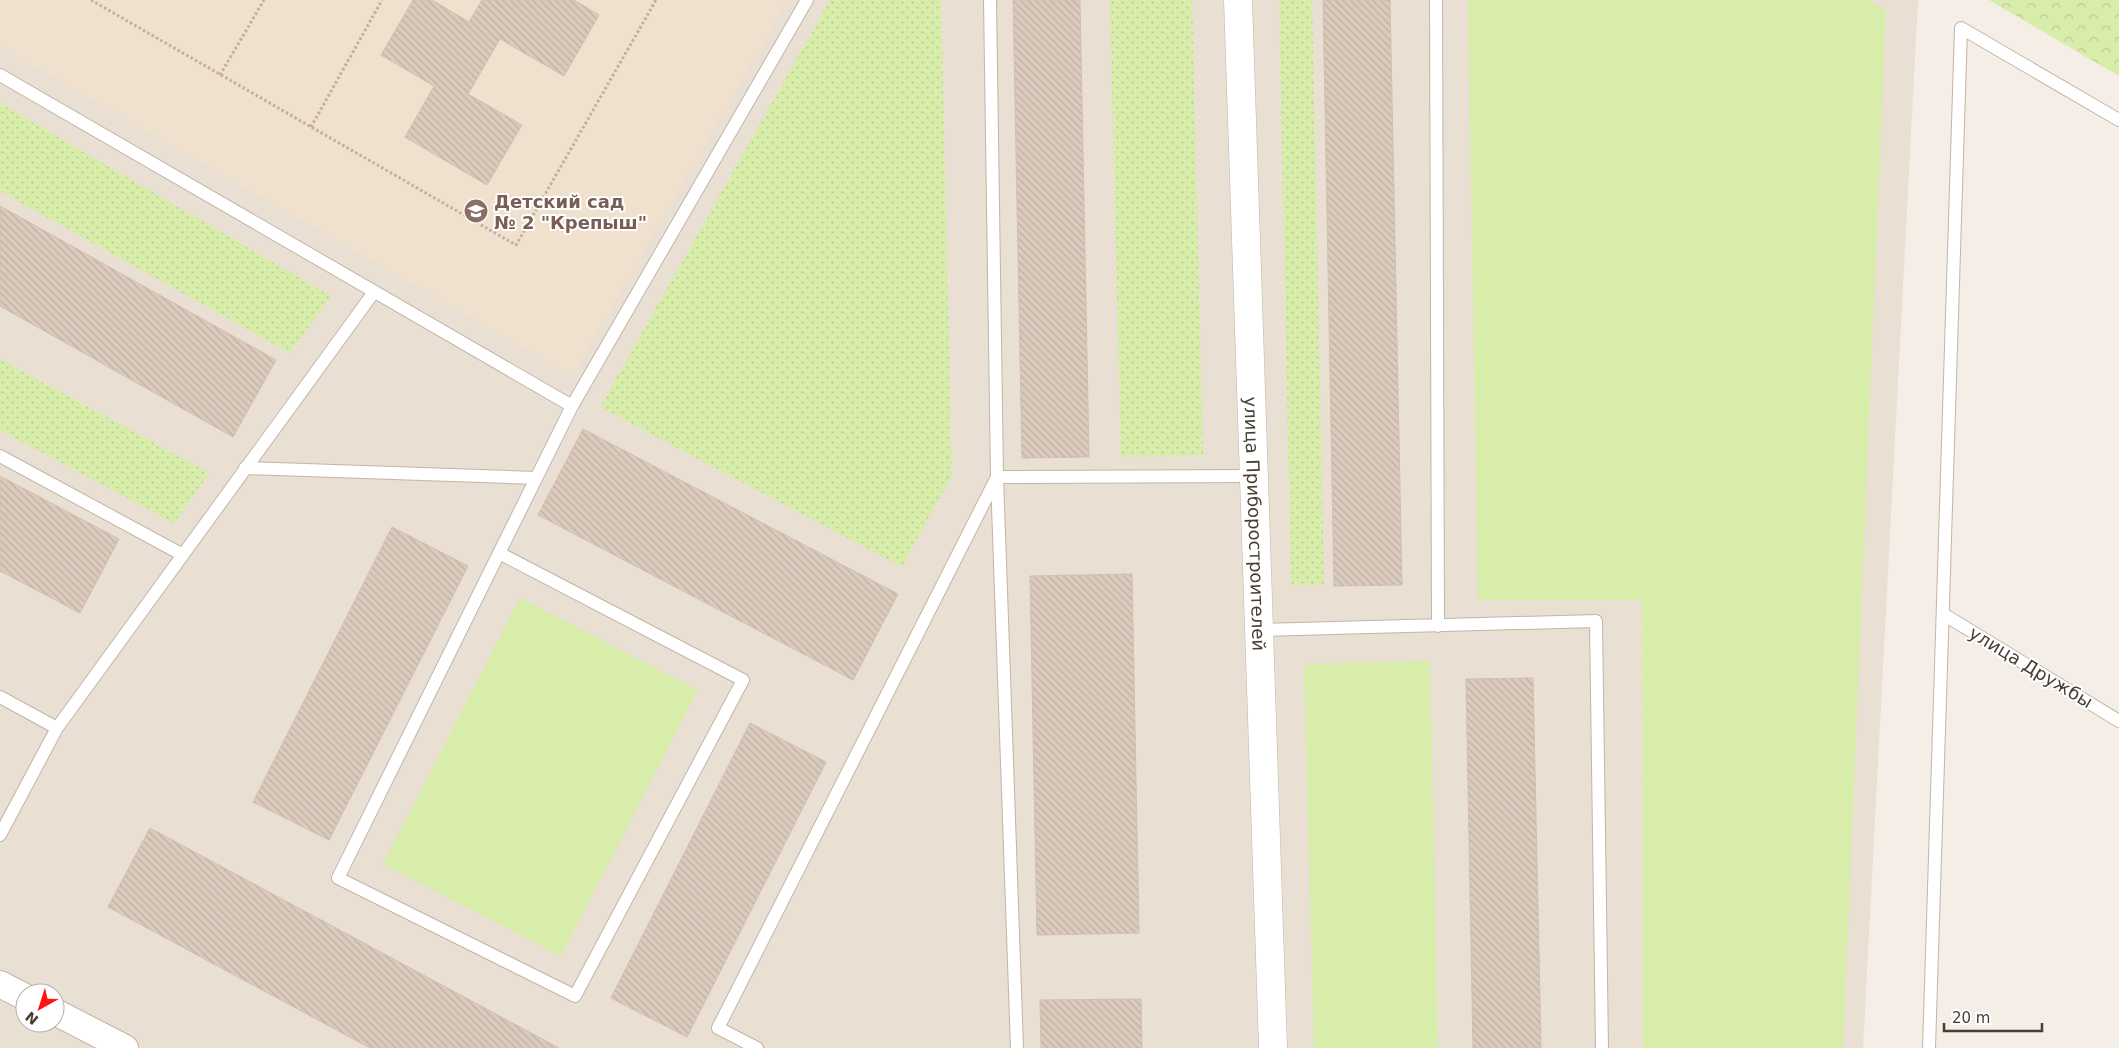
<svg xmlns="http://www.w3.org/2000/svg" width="2119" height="1048" font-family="'DejaVu Sans',sans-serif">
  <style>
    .residential { fill: #e9dfd3; fill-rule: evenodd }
    .education { fill: #efe1ce }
    .grass { fill: url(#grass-dots) }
    .forest { fill: url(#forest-crowns) }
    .green { fill: #d8edaa }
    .building { fill: url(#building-back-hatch); stroke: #d3bfac }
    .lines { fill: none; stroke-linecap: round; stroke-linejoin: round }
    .service-casing { stroke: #c1b5a7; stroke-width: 14 }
    .minor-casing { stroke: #c1b5a7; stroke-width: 28 }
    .tertiary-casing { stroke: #c1b5a7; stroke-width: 29 }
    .path { stroke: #c5ae97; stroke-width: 3; stroke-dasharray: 2.5 2.5; stroke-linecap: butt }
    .service { stroke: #fff; stroke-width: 12 }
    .minor { stroke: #fff; stroke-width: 26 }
    .tertiary { stroke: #fff; stroke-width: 28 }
    .labels { text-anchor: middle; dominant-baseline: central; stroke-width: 4; stroke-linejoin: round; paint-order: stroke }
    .education-label { font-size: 18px; font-weight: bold; fill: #785e54; stroke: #fff; text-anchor: start }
    .street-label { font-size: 18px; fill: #483e34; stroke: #fff }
  </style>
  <defs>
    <pattern id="grass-dots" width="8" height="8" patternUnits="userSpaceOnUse" patternTransform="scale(1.25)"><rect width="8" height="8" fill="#d8edaa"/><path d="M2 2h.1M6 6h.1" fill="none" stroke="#bbcc93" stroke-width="1.8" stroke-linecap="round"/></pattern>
    <pattern id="forest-crowns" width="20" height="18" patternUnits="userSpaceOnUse" patternTransform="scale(1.25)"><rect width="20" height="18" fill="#d8edaa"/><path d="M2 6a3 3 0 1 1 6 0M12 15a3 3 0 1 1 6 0" fill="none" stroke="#bbcc93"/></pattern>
    <pattern id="building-back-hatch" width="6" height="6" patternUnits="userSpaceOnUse" patternTransform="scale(1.25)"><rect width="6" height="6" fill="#dbcbbd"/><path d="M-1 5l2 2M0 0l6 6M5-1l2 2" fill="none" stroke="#bdafa3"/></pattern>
  </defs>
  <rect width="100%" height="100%" fill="#f5eee6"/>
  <!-- residential -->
  <path class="residential" d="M0,0H1918L1863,1048H0ZM25,993H55V1023H25Z"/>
  <!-- education -->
  <path class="education" d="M0,0H788L572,376L0,47Z"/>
  <!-- grass -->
  <path class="grass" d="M830,0H941L952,475L902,567L600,407Z
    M1110,0H1192L1203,455L1121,457Z
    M1279,0H1312L1324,585H1291Z
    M0,103L331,296L290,353L0,191Z
    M0,359L210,473L174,523L0,430Z"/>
  <!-- forest -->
  <path class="forest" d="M1989,0H2119V76Z"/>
  <!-- green -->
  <path class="green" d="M1468,0H1869L1886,10L1843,1048H1643L1642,600H1478Z
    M520,598L698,690L561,956L383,864Z
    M1430,661L1438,1048H1314L1304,664Z"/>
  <!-- building -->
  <path class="building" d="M413,0H432L469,22L482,0H574L599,15L564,76L500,39L468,94L522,125L487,185L405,137L434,86L381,55Z
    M1013,0H1080L1089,457L1022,458Z
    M1323,0H1390L1402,585L1334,586Z
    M0,206L276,360L233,437L0,306Z
    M583,429L898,594L853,680L538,515Z
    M0,476L119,539L80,613L0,571Z
    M392,527L468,566L329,840L253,802Z
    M1132,574L1139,933L1037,935L1030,576Z
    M1533,678L1541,1048H1473L1466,679Z
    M750,723L826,762L687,1037L611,998Z
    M150,828L559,1048H370L108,907Z
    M1141,999L1142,1048H1041L1040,1000Z"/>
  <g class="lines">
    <defs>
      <path id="service" d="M990,0L997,477L1017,1048
        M1436,0L1438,626
        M0,75L572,406
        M0,456L183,555
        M245,468L536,478
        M997,477L1254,476
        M499,553L743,680L575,996L338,878L572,406L807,0
        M1943,614L2119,721
        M1259,630L1596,621L1602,1048
        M0,697L57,728
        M0,835L57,728L374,292
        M757,1048L718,1028L996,479
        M1929,1048L1961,28L2119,120"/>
      <path id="minor" d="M0,984L25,997
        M55,1012L125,1048"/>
      <g id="tertiary">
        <path id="s1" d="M1238,0L1273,1048"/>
      </g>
    </defs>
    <!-- service casing -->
    <use href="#service" class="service-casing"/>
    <!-- minor casing -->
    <use href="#minor" class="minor-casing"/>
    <!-- tertiary casing -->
    <use href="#tertiary" class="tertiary-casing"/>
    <!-- path -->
    <path class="path" d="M91,0L516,245L656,0
      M220,75L264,0
      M311,127L382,0"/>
    <!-- service -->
    <use href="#service" class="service"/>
    <!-- minor -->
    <use href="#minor" class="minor"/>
    <!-- tertiary -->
    <use href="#tertiary" class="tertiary"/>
  </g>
  <!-- icons -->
  <defs>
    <symbol id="school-disc" viewBox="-11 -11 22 22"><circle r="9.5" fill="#8d6e63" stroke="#fff"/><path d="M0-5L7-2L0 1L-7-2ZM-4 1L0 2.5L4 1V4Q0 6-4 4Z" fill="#fff"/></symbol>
  </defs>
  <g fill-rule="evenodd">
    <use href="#school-disc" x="462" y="197" width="28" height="28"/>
  </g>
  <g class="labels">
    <!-- education labels -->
    <g class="education-label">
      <text x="494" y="201">Детский сад<tspan x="494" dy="21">№ 2 "Крепыш"</tspan></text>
    </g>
    <!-- street labels -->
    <g class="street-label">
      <text stroke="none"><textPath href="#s1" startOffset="524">улица Приборостроителей</textPath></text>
      <text transform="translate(2031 667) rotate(31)">улица Дружбы</text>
    </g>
  </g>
  <!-- north arrow -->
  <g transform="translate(40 1008) rotate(219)"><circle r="24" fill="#ffffff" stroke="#b6b2ae"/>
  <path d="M0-4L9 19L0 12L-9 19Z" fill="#ff1513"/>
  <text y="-8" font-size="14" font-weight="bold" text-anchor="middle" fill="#483e34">N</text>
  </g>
  <!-- scale -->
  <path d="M1944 1023v8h98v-8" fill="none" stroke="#483e34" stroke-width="2.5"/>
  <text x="1952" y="1023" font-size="15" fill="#483e34" stroke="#ffffff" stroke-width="4" paint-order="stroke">20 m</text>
</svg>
